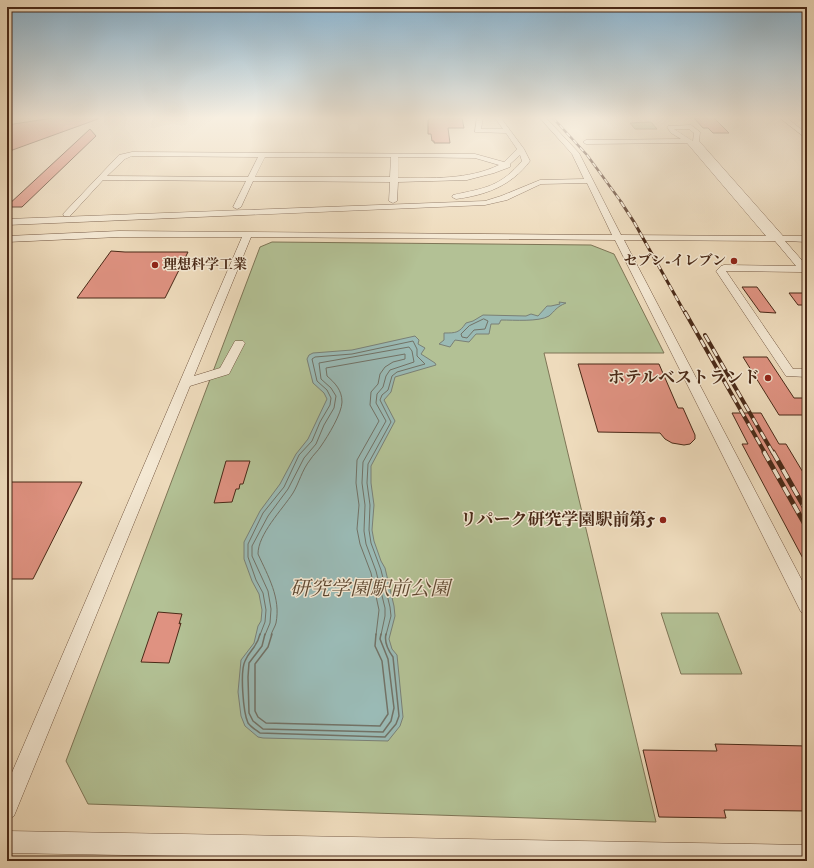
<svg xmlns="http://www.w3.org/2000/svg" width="814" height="868" font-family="'IM FELL DW Pica','Noto Serif JP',serif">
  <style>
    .green { fill: #b3c195; stroke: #7e7556 }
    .water { fill: #9abab5; stroke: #7a8076 }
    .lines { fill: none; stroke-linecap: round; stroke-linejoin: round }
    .shore-far1 { stroke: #727266; stroke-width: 1 }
    .shore { stroke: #727266; stroke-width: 1.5 }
    .building { fill: #df9281; stroke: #492917 }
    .minor-casing { stroke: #725640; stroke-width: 1 }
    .minor { fill: #f4e8d3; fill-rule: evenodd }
    .rail-far3-casing { stroke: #492917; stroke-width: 2.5 }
    .rail-far2-casing { stroke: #492917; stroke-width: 3 }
    .rail-far1-casing { stroke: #492917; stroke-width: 4 }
    .rail-casing { stroke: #492917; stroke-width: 5 }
    .rail-far3 { stroke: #f4e8d3; stroke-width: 1.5; stroke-dasharray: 5; stroke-linecap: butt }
    .rail-far2 { stroke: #f4e8d3; stroke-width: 2; stroke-dasharray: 6; stroke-linecap: butt }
    .rail-far1 { stroke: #f4e8d3; stroke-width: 2.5; stroke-dasharray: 8; stroke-linecap: butt }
    .rail { stroke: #f4e8d3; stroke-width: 3.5; stroke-dasharray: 10; stroke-linecap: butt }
    .poi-dot { fill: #8f2418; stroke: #f4e8d3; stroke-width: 1.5 }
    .labels { text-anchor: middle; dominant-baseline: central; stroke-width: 3; stroke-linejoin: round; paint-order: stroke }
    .far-poi-label { font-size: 14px; font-weight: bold; fill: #492917; stroke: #f4e8d3; text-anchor: end }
    .poi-label { font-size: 17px; font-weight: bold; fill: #492917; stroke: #f4e8d3; text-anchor: end }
    .near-park-label { font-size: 20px; font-style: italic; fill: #5e4730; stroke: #f4e8d3 }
  </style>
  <rect width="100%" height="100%" fill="#eedbbc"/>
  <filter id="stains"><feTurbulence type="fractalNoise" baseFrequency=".005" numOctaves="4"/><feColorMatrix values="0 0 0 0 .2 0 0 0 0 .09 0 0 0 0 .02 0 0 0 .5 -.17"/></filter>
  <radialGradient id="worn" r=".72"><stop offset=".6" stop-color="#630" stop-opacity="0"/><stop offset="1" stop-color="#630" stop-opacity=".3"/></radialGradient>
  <!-- green -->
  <path class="green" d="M651,122L657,129H635L630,123Z
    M272,242L591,245L614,254L664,353H544L656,822L88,804L66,761L260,247Z
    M661,613H718L742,674H681Z"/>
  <!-- water -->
  <path class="water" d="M559,302L566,303C556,307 555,311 549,316C539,322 514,320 501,320L499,324H491L489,334H476L469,342L455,340L450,347L439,344L444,340V333C456,333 459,333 466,323L473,321L483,315L526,316L531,314L538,316L547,306H551L560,304Z
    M415,336L419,340L418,344L425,348L421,354L435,363L436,365L395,377L391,392L384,400L395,421L371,466V483L374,505L372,530L374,541L381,561L385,568L394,606L395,616L389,639L392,649L397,655L403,717L400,726L388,741L263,738L258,737L245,726L241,716L238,692L241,660L254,643L258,626L261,621L262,610L259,594L252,581L244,559V542L260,511L280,484L296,454L308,439L327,399L324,393L313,383L307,359L309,355L313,353L352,350Z"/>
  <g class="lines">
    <!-- shore-far1 -->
    <path class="shore-far1" d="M484,319L488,321L485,329L474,330L467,338L462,337L461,334L469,326Z
      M260,635L265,622L266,610L263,593L256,580L248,557V544L263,513L284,487L299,455L312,441L320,422L330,405L331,398L327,390L317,381L312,359L315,357L352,354L413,341L417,349V356L425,364L397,372L392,376L388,390L382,395L380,400L391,422L368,464L367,483L370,505L369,530L371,543L381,570L390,607L391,616L386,635
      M265,635L270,623L271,609L268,591L252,556V546L268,516L288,489L304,458L316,444L324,425L334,408L336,396L331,388L321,379L319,363L409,347L412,351L414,362L390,370L386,376L383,387L377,394L376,403L386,421L363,462L362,483L365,505L364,531L366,544L376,571L385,608V616L381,635
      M271,635C272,631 275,627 276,623C281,598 268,576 258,554C258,534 282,510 293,493C299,483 302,470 310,460C313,455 318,451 321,446C328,436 342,413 342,402C342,390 335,383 327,376L326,368L405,354V359L393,362L385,367L380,374L378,384L371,392L370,405L379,421L357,460L356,483L359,505L357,529L360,544L371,573L379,610L376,635"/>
    <!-- shore -->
    <path class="shore" d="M260,634C257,648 250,649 245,661C240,671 243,712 248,723C251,727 256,730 260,733L385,737L396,724L399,716L393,657C388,650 384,642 386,634
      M265,634L262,646L249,663L248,677L249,713L253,721L263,729L383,732L391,721L394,708L388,659L380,639L381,634
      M272,634L268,647L255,664V711L258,717L266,723L380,726L388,714L382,661L375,646L376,634"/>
  </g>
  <!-- building -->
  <path class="building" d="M53,118H98V119L7,152V125Z
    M429,118H462L464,128H448L450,143H434V141H432L431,134H428V120H429Z
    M694,118H714L729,133H713L708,128H703Z
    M90,129L96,136L22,207H7V206Z
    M111,251L125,252H188L165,298H77Z
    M742,287H757L776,313L760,312Z
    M789,293H807V305H798Z
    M743,357H767L794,398H807V415H779Z
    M578,364H659L678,408H683L695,435V439L690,444L684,445L672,443L665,439L660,433L598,432Z
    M732,413H761L779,444H786L807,479V566L742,444H748Z
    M226,461H250L243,484H240L239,489H236L232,502L214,503Z
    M7,482H82L33,579H7Z
    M158,612L182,614L179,624L181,623L169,663L141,662Z
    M715,744L807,746V811L724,810L726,818L659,817L643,750L717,751Z"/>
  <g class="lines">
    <defs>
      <path id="minor" d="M477,118H483L481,129H503L495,118H501L524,149L530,161C511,186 486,195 456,199L452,197L453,195C485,188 500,187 522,161L520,155L510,164V167L494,173L467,180L398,182L397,201L393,203L389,201L390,182L253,181L241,207L237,209L233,207L246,181L103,180L70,216H64L63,214L119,155L132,152L475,154L504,162L517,149L506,133L475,132ZM132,156L258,157L248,177L107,176L125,159ZM265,157H391L390,177H255ZM398,157L475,158L499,165C468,180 432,178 398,178Z
        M540,118H546L579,153L621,235L766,236L687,143L586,144L583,142L586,140L681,139L671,133L667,127L668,126L691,125L700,132L699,141L783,236H807V242L785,241L807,266V276L801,272L726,271L793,369H807V377L786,376L716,271L721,266L724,265L796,266L775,241L624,240L807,590V615L801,612L615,240L251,237L194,376L220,368L235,341H243L245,343L229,374L190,386L14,816L7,820V784L242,237H119L7,242V236L119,231L612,235L587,183L541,184L507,200L485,205L7,225V219L485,201L501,196L540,180L584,179L572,154ZM674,129H689L694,133L693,141Z
        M780,118H787L807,134V139Z
        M797,118H807V120H800Z
        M7,831L807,845V861H468L7,853Z"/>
    </defs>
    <!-- minor casing -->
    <use href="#minor" class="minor-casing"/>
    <!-- minor -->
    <use href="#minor" class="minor"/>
    <defs>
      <path id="rail-far3" d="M553,118L587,155L622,203"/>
      <path id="rail-far2" d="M621,202L634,222L685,313"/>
      <path id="rail-far1" d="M685,312L765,453
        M705,335L773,453"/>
      <path id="rail" d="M764,452L807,528
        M773,452L807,512"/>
    </defs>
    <!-- rail-far3 casing -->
    <use href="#rail-far3" class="rail-far3-casing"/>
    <!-- rail-far2 casing -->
    <use href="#rail-far2" class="rail-far2-casing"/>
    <!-- rail-far1 casing -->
    <use href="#rail-far1" class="rail-far1-casing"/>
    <!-- rail casing -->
    <use href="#rail" class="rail-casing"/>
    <!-- rail-far3 -->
    <use href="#rail-far3" class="rail-far3"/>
    <!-- rail-far2 -->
    <use href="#rail-far2" class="rail-far2"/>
    <!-- rail-far1 -->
    <use href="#rail-far1" class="rail-far1"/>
    <!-- rail -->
    <use href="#rail" class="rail"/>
  </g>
  <!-- sky -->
  <linearGradient id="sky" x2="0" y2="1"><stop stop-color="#89b6d4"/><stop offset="0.49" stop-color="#f7efe1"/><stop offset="1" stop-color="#f7efe1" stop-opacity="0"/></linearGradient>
  <rect width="814" height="240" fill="url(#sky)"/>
  <!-- markers -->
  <g class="poi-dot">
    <circle cx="734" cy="261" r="4"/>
    <circle cx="155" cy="265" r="4"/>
    <circle cx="768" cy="378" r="4"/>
    <circle cx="663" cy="520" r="4"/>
  </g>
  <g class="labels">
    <!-- far-poi labels -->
    <g class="far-poi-label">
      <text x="726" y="261">セブン-イレブン</text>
      <text x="163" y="265" text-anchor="start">理想科学工業</text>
    </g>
    <!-- poi labels -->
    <g class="poi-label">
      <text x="760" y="378">ホテルベストランド</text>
      <text x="655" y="520">リパーク研究学園駅前第5</text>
    </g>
    <!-- near-park labels -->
    <g class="near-park-label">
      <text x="370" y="589">研究学園駅前公園</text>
    </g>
  </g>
  <!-- margin -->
  <rect width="814" height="868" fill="none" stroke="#eedbbc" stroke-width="24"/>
  <rect x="8" y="8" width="798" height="852" fill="none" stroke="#492917" stroke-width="2"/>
  <rect x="12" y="12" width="790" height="844" fill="none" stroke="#492917"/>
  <rect width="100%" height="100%" filter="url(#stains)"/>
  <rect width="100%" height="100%" fill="url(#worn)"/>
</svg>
